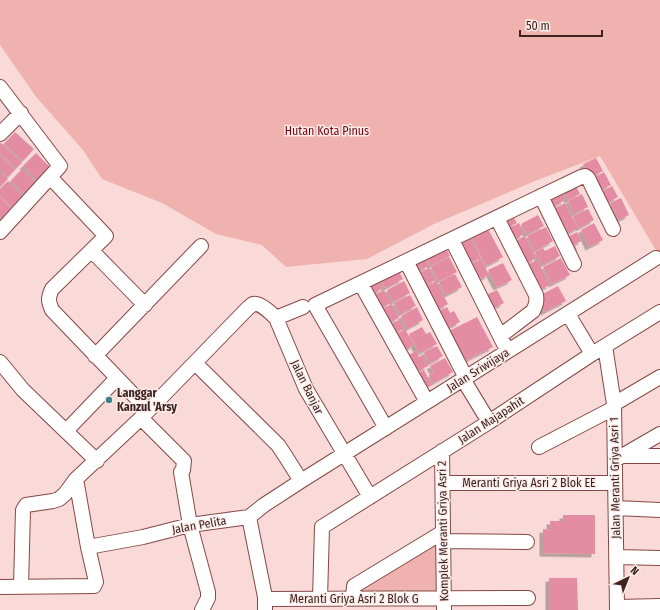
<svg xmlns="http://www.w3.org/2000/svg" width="660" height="610" font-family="'Fira Sans Condensed',sans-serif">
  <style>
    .green { fill: #f0b2ae }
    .building { fill: #e38ca3; filter: url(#shadow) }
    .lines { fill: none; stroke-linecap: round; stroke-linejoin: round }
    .minor-casing { stroke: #854845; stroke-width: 16 }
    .minor { stroke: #fff; stroke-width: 14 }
    .poi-dot { fill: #3c848a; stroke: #fbecea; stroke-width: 1.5 }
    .labels { text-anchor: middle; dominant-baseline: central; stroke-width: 3; stroke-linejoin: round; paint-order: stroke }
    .park-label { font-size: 12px; fill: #730515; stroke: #fbecea }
    .street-label { font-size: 12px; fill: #3d2220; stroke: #fbecea }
    .poi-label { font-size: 12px; font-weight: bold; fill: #3d2220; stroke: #fbecea; text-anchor: start }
  </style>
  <defs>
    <filter id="shadow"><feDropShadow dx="-3.5" dy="3.5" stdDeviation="0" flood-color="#0004"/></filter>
  </defs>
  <rect width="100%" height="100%" fill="#f9dad8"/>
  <!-- green -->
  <path class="green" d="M0,0H660V257L600,156L535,181L434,224L367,259L286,267L262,245L216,234L162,203L102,179L83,150L37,98L0,45Z
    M437,541L436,594L353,593Z"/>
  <!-- building -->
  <path class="building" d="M15,132L34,149L23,161L4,144Z
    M0,143H1L22,163L16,168L0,153Z
    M36,153L53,170L40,183L23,166Z
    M0,155L15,170L8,177L0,169Z
    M596,158L603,171L590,178L583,164Z
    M22,169L39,185L28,197L11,181Z
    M0,172L8,179L0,187Z
    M604,172L611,185L599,191L592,179Z
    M8,181L26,199L15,210L0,196V189Z
    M574,182L580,194L568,200L562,189Z
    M612,186L618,197L607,203L601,192Z
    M560,189L565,200L551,208L545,197Z
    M582,194L588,207L574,214L568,201Z
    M0,197L14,211L4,222L0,217Z
    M621,198L629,215L619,220L610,203Z
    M565,203L578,228L569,233L566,227L559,230L549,211Z
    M588,209L594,220L579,228L573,216Z
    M511,213L517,223L505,229L499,219Z
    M538,215L544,226L527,234L521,224Z
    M519,223L524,234L511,241L505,230Z
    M594,223L603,240L589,247L581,230Z
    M487,227L503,257L486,266L471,235Z
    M546,227L553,241L535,251L527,236Z
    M577,232L582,241L574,244L577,250L571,253L564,239Z
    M525,236L536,258L523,265L511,243Z
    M470,238L481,258L468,264L458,245Z
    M444,244L450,256L431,266L425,254Z
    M555,246L560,256L542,265L535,252L543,248L545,251Z
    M423,255L429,266L416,272L410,262Z
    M449,257L457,272L439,281L431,267Z
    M561,258L570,275L552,284L543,267Z
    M481,259L489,275L476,281L468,266Z
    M537,260L550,285L537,291L524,266Z
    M503,263L512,280L497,287L488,270Z
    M397,267L403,279L385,288L379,276Z
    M429,268L436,280L423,286L416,274Z
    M455,274L462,287L446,295L439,282Z
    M377,277L383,288L369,295L364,284Z
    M404,281L410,293L393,302L387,290Z
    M436,281L448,304L435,311L423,288Z
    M558,286L566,301L544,312L537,297Z
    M384,290L391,303L377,310L370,297Z
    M497,290L504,303L491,309L484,296Z
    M410,295L416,306L400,314L394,303Z
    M392,304L399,318L385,325L378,311Z
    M417,307L423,320L407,329L401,316Z
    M447,307L450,313L454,311L460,322L444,330L435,313Z
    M477,317L493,347L461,363L445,333Z
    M399,320L404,329L391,335L386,326Z
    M422,327L426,334L430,332L437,344L419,353L409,334Z
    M405,329L414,345L400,352L392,337Z
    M437,346L443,356L430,363L424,352Z
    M416,351L419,357L423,355L428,366L413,373L405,357Z
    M445,358L453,372L433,383L429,375L434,372L430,366Z
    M424,370L432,385L422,390L414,375Z
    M563,515H595V554L543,553V529L550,530V521H563Z
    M549,578H577L578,610H549Z"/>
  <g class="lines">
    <defs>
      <path id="minor" d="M0,87L60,166L0,232
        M0,134L21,113
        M50,177L106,236L52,289C48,298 48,301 52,310L148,410
        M541,196L574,264
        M497,218L536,295C537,302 536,305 533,311L500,336
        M452,240L504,344
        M92,251L145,305
        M406,261L466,378
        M361,284L427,402
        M568,314L592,354
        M276,318L303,307
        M605,346L614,404L617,610
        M95,356L201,246
        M0,362L23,390L97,461
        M195,363L278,445L286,457L301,481
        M463,379L489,422
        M614,404L660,377
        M141,418L184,461L183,470L181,472L190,525L208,592V598L202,610
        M386,428L315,305L581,177L585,176L588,178L613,229
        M66,431L117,378
        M539,447L614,408
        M442,451L444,610
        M623,456H660
        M615,460L660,434
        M443,483H615
        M616,508L660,510
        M249,517L265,597V610
        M443,541L527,542
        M88,547L143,537L190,525L249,517L264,505L301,481L656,258
        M617,557L660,558
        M21,586L23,510L26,505L53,501L59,499L65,494L76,479L141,418L248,308C250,307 251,305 253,304C260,302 272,314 276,318L306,389L370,497
        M0,587L94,586L96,582L88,547L76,479
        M265,599L528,598
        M320,599L322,527L489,422L592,354L660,312
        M353,599L354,586L443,532
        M617,607L660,606"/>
    </defs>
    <!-- minor casing -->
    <use href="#minor" class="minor-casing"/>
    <!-- minor -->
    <use href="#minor" class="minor"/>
  </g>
  <!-- markers -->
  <circle class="poi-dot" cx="109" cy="400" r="4"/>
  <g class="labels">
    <!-- park labels -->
    <g class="park-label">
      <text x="327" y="131">Hutan Kota Pinus</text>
    </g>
    <!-- street labels -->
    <g class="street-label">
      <text transform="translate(478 370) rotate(-32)">Jalan Sriwijaya</text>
      <text transform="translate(307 387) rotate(64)">Jalan Banjar</text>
      <text transform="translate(491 420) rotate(-33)">Jalan Majapahit</text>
      <text transform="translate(615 478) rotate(-91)">Jalan Meranti Griya Asri 1</text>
      <text x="529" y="483">Meranti Griya Asri 2 Blok EE</text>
      <text transform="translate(199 525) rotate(-10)">Jalan Pelita</text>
      <text transform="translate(443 531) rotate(-91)">Komplek Meranti Griya Asri 2</text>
      <text x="354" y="599">Meranti Griya Asri 2 Blok G</text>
    </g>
    <!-- poi labels -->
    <g class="poi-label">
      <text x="117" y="393">Langgar<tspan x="117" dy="14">Kanzul 'Arsy</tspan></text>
    </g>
  </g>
  <!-- north arrow -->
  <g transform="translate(628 578) rotate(43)" stroke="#fbecea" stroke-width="3" paint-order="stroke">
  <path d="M0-3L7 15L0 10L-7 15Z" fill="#3d2220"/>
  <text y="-6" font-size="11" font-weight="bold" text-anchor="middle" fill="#3d2220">N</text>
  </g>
  <!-- scale -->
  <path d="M520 30v6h82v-6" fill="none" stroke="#3d2220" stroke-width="2"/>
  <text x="526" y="30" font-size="12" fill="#3d2220" stroke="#fbecea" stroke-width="3" paint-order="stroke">50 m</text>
</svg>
